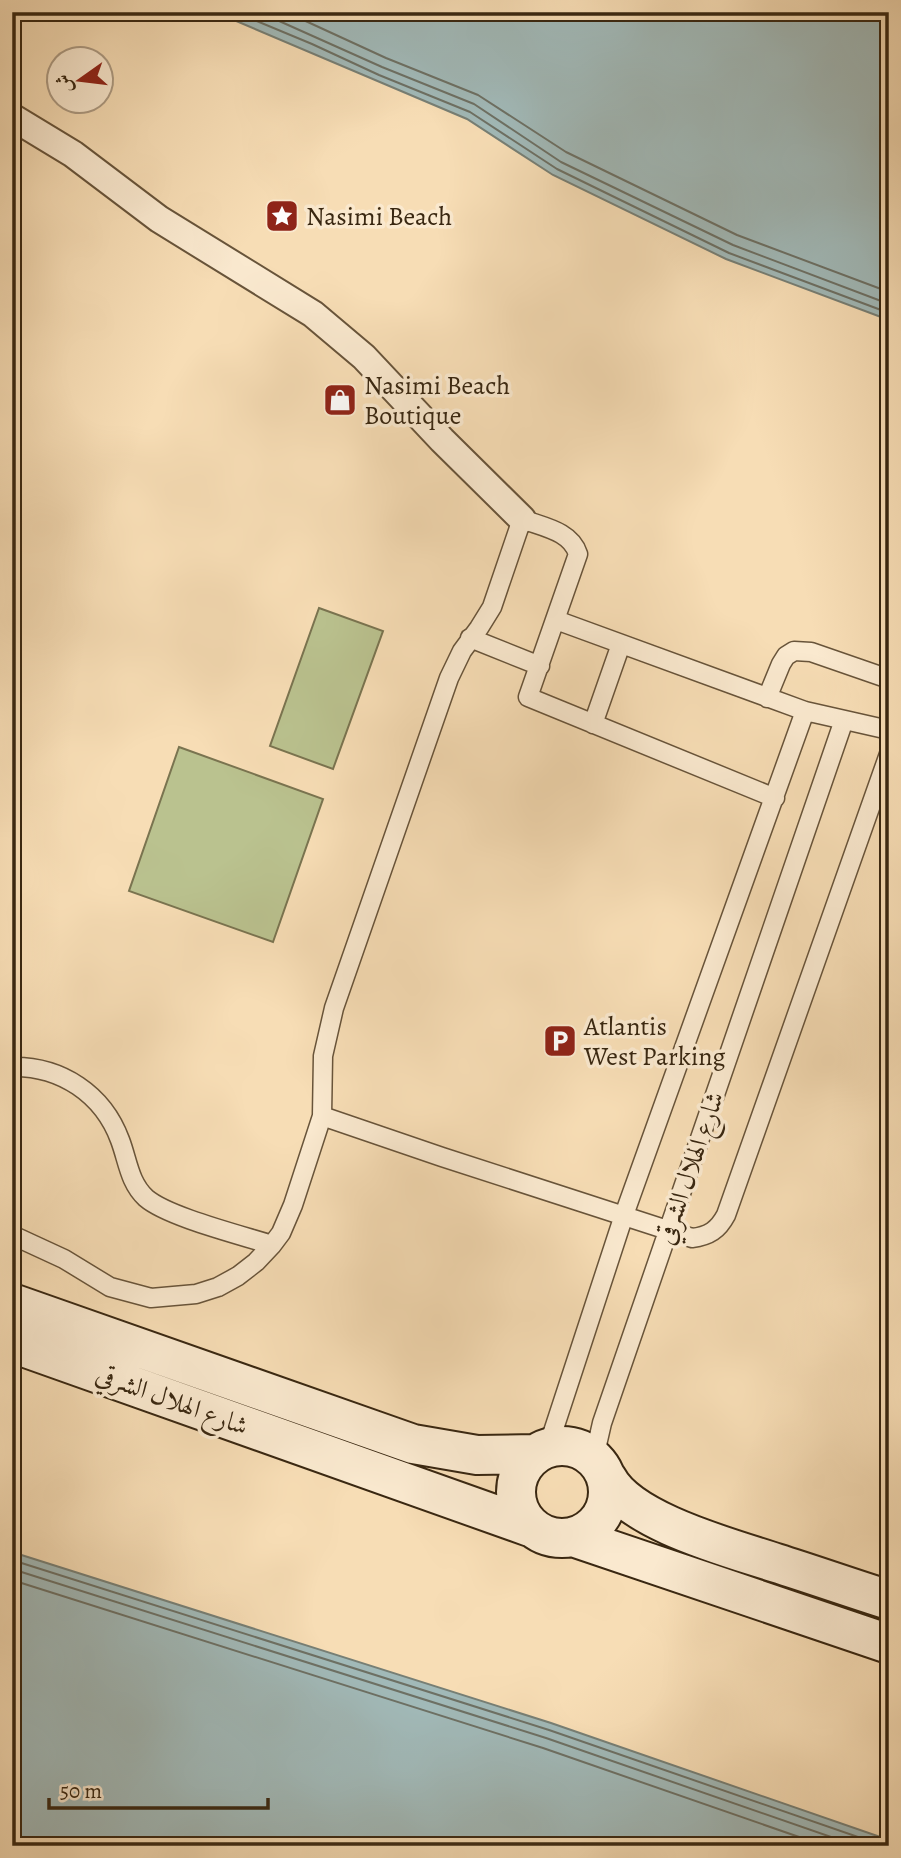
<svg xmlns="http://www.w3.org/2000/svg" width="901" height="1858" font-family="Alegreya,Amiri,serif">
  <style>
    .green { fill: #bac28f; stroke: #7a7450; stroke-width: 2 }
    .water { fill: #a1b9b8; stroke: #777f75; stroke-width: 2 }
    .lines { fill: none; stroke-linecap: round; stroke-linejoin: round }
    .shore { stroke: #6d7064; stroke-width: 2 }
    .service-casing { stroke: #68543a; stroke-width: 21 }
    .pedestrian-casing { stroke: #68543a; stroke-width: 30 }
    .secondary-casing { stroke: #392711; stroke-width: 42 }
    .service { stroke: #fae9cf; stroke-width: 18 }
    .pedestrian { stroke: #fae9cf; stroke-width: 26 }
    .secondary { stroke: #fae9cf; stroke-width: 38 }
    .labels { text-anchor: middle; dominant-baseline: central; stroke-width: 7; stroke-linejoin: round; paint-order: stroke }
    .poi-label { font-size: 26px; fill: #392711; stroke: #fae9cf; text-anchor: start }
    .street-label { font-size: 26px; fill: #392711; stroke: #fae9cf }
  </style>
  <rect width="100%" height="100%" fill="#f7ddb5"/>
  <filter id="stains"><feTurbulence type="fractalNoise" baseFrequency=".00286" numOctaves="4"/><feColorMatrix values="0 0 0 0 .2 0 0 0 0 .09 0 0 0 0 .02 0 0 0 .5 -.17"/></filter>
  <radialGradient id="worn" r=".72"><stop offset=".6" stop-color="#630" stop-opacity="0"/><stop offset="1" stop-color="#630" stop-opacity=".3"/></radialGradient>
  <!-- green -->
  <path class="green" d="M319,608L383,631L333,769L270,746Z
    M179,747L323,799L273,942L129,891Z"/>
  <!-- water -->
  <path class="water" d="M215,12H889V320L726,259L553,175L467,119Z
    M12,1552L551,1723L889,1840V1846H12Z"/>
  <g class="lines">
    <!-- shore -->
    <path class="shore" d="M235,12L312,44L379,75L470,112L557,169L729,253L889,313
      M259,12L382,67L474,104L561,162L733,245L889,304
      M286,12L386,58L478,95L566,152L737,235L889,292
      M12,1560L549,1730L884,1846
      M12,1569L546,1738L857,1846
      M12,1580L543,1748L825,1846"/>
    <defs>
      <path id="service" d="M556,620L805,711L889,730
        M470,638L540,666
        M767,698L781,664L786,656L794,651L811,652L889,679
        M593,724L621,644
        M12,1067C61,1066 103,1094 120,1140C128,1161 129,1182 146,1198C168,1217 241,1235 272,1245
        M322,1116L442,1157L692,1238C709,1236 718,1230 726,1215L889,754
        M12,1235L64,1259L110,1287L151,1298L196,1294L218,1287L238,1276L256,1262L272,1245L281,1233L293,1205L322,1116L323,1056L334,1008L449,678L462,651L479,628L492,607L522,519C543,527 571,531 578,554L528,697L775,798
        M548,1447L624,1215L805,711
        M594,1458L602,1423L844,720"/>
      <path id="pedestrian" d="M12,117L73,154L159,219L313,314L364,357L442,440L522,519"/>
      <path id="secondary" d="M12,1303L413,1444L477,1455L535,1454
        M12,1343L530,1527
        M516 1492a46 46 0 1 1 92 0a46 46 0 1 1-92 0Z
        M607,1478C630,1522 731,1548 776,1563C814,1575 851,1588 889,1600
        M576,1538L889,1644"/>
    </defs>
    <!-- service casing -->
    <use href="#service" class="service-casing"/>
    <!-- pedestrian casing -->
    <use href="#pedestrian" class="pedestrian-casing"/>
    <!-- secondary casing -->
    <use href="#secondary" class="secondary-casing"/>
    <!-- service -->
    <use href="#service" class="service"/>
    <!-- pedestrian -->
    <use href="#pedestrian" class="pedestrian"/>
    <!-- secondary -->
    <use href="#secondary" class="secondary"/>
  </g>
  <!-- icons -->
  <defs>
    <symbol id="sight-square" viewBox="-11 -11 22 22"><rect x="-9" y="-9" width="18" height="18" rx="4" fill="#8f2418" stroke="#fae9cf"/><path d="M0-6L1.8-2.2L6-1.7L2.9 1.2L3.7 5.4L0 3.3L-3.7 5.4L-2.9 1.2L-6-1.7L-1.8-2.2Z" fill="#fff"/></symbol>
    <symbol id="shop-square" viewBox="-11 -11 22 22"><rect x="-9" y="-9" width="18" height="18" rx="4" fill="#8f2418" stroke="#fae9cf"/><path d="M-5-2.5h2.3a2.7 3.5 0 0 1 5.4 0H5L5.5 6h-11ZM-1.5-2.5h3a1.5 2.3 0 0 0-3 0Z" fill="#fff"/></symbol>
    <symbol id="parking-square" viewBox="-11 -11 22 22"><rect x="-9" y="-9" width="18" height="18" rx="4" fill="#8f2418" stroke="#fae9cf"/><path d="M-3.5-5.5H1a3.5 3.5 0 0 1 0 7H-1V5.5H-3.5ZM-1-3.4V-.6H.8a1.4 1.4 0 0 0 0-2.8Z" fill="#fff"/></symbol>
  </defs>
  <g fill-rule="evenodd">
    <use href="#sight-square" x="263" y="197" width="38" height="38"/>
    <use href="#shop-square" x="321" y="381" width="38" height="38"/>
    <use href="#parking-square" x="541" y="1022" width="38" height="38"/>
  </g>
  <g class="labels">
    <!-- poi labels -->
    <g class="poi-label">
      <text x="306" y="216">Nasimi Beach</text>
      <text x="364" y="385">Nasimi Beach<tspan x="364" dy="30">Boutique</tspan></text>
      <text x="584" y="1026">Atlantis<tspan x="584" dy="30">West Parking</tspan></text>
    </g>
    <!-- street labels -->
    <g class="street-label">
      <text transform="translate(690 1168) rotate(-71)">شارع الهلال الشرقي</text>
      <text transform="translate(172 1400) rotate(20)">شارع الهلال الشرقي</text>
    </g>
  </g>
  <!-- margin -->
  <rect width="901" height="1858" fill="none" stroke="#f7ddb5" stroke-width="42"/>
  <rect x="14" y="14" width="873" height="1830" fill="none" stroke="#392711" stroke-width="3.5"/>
  <rect x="21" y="21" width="859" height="1816" fill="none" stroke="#392711" stroke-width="2"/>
  <!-- north arrow -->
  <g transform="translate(80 80) rotate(256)"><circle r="33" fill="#fae9cf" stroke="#ad9b83" stroke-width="2"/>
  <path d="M0-5L12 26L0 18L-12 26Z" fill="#8f2418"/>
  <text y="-10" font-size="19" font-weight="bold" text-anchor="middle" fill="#392711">ش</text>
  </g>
  <!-- scale -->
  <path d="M49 1798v10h219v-10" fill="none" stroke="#392711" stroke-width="3.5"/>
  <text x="60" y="1798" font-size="21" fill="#392711" stroke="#fae9cf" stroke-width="5" paint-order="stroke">50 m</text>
  <rect width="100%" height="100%" filter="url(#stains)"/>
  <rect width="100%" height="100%" fill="url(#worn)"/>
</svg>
